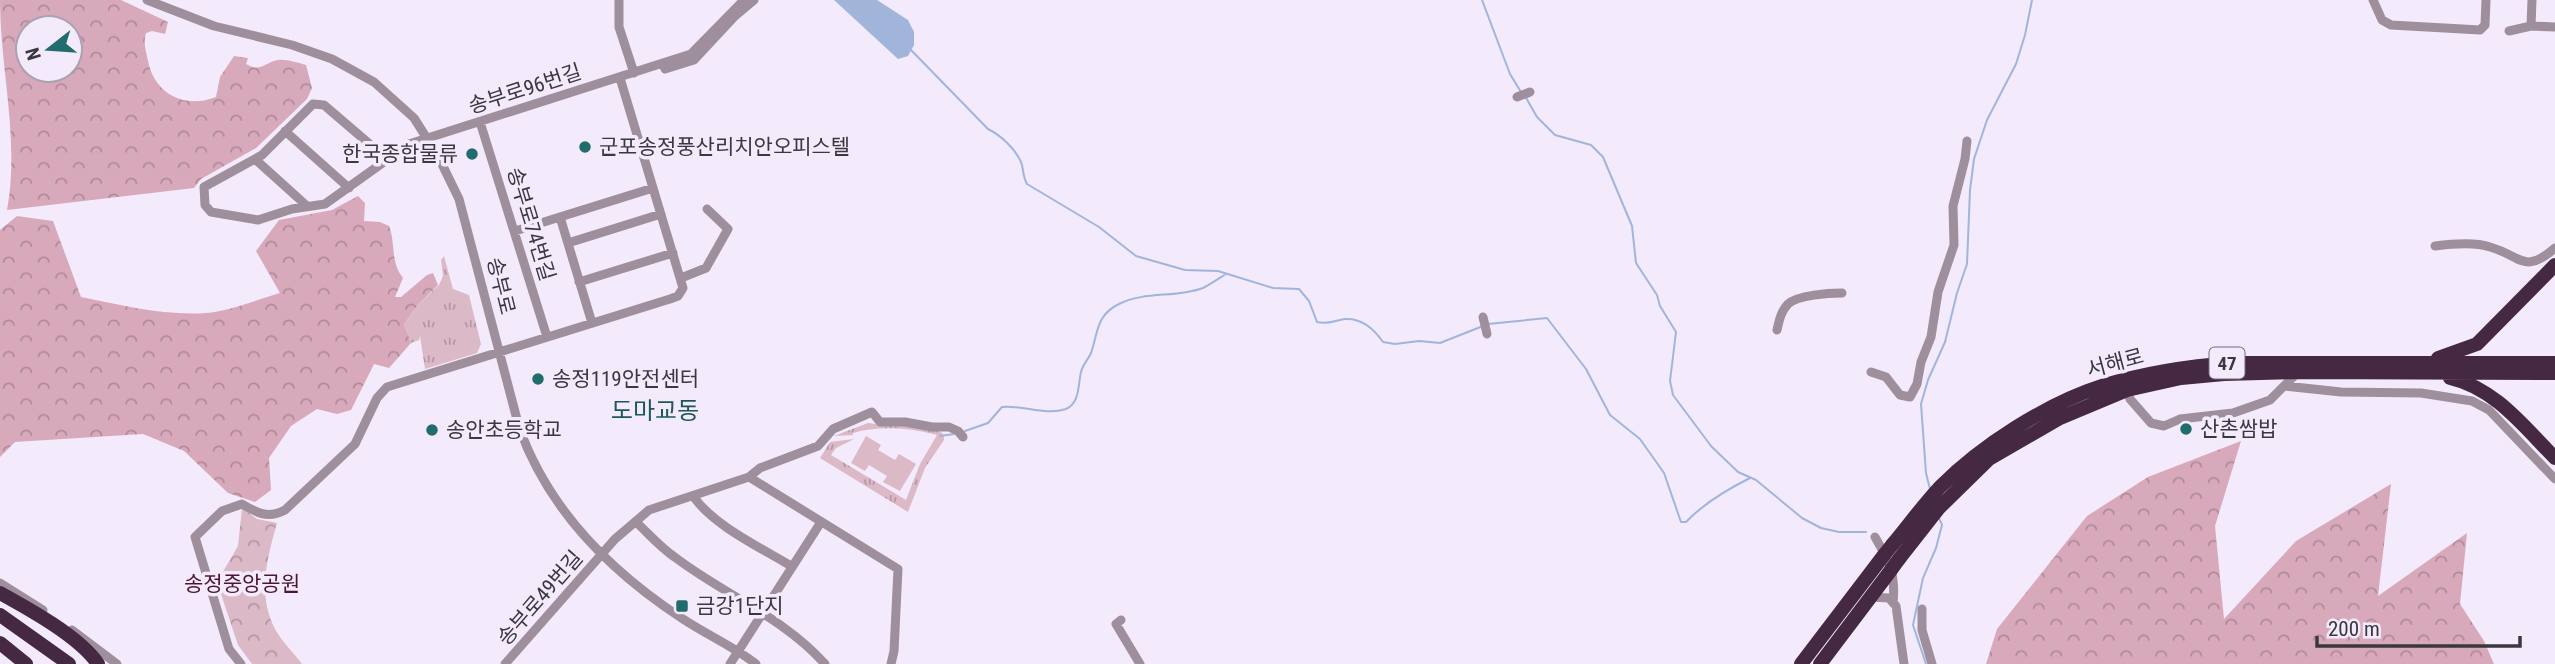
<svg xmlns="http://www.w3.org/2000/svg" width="2555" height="664" font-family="'Roboto Condensed','Noto Sans KR',sans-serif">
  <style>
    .grass { fill: url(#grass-tufts) }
    .forest { fill: url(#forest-crowns); fill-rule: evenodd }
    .park { fill: url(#park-crowns) }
    .pitch { fill: #dbb9c6 }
    .water { fill: #a1b5db }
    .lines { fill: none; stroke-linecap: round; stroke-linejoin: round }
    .stream { stroke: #a1b5db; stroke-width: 2 }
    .minor { stroke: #9f8f9d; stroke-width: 9 }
    .highway { stroke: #452842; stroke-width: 14 }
    .highway-bridge { stroke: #452842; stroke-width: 14 }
    .poi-dot { fill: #216d6d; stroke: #f3eafc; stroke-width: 2.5 }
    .labels { text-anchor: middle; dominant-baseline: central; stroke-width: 7; stroke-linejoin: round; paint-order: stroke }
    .shield { fill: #f3eafc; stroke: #726d77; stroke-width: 2 }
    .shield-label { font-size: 19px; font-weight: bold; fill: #3b373e }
    .street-label { font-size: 21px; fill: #3b373e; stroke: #f3eafc }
    .poi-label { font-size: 21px; fill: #3b373e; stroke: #f3eafc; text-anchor: start }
    .park-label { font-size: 21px; fill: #4c1530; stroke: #f3eafc }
    .quarter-label { font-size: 24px; fill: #1c5857; stroke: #f3eafc }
  </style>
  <defs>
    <pattern id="grass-tufts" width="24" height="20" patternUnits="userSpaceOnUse" patternTransform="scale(1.75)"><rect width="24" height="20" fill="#dbb9c6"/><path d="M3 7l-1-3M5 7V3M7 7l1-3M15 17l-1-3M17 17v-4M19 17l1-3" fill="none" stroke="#b397a2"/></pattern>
    <pattern id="forest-crowns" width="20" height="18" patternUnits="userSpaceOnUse" patternTransform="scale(1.75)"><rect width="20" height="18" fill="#d8a9bb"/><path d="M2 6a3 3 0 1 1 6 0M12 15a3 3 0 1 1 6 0" fill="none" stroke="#b08a99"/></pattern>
    <pattern id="park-crowns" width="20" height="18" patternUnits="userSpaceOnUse" patternTransform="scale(1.75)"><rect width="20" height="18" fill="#dbb9c6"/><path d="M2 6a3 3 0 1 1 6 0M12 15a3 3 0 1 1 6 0" fill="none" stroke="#b397a2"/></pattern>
  </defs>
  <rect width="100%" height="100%" fill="#f3eafc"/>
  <!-- grass -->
  <path class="grass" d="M444,256L453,289L469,295L481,344L477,353L425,369L420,336L419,340L411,343L404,324L417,306L439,285L443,276L441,260Z
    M868,423C871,423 875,424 879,425C898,429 929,419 944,435V440L925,468L908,512L820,458L830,442L854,439L836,448L831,455L906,500L920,464L937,435C911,428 879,425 853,433V435L834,436Z"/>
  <!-- forest -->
  <path class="forest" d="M0,0H121L168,22L165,34L152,31L146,33C143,44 146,51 148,61C155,95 185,109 216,97L220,77L234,56L248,58L246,64C261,73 265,62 278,60C287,59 298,63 306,65L312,88L307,99L256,148L201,179L194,188L7,210C20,140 0,70 0,0ZM28,28H70V70H28Z
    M358,196L365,203L364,221L380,222L389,226C396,244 390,262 403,278L395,297H401L427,275L433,273L438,285L417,306L404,324L411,343L389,368L374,364L351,410L337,414L317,409L291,426L269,458L271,490L255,502L228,493L184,451L143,434L15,442L0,457V230L17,216L53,221L81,297C120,305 166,316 206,313C230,311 256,300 280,293L256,251L279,220L332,210Z
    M2241,441L2215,526L2224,619L2296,541L2391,484L2378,596L2467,533L2460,604L2484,641L2494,664H1986L1997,629L2087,516L2148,477Z"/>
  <!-- park -->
  <path class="park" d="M242,508L257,519L277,523C267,559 257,594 275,629C282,642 294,653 302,664H252L238,645L217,582L238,546Z"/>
  <!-- pitch -->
  <path class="pitch" d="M866,436L881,445L878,450L895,460L899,454L916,464L900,491L883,482L887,476L869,465L865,471L851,463Z"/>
  <!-- water -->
  <path class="water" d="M834,0H877L908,20L914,32V45L908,56L898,59Z"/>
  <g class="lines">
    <!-- stream -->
    <path class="stream" d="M1482,0L1510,74L1521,92
      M911,50L988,129C1000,135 1015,148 1021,162C1024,169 1022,175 1027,184L1099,227L1136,256L1185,270L1218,271L1273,288L1299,289L1309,301L1317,322C1329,325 1335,320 1345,319C1362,318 1374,329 1383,342L1395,344L1419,341L1440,343L1483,326
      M1525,96L1537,117L1555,135L1591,145L1603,157L1632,226L1636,263L1657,295L1660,306L1676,332L1670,381L1673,395L1711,446L1738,472L1756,480L1802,518L1821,528L1839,532H1866
      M1488,324L1547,318L1586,369L1610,415L1640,439L1664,473L1681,522H1686C1704,503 1726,490 1750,478
      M965,431L988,423L1002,407C1024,405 1045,416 1066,409C1080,403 1078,384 1081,372C1083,364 1088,360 1091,353C1098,333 1096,315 1119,304C1144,291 1177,298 1203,288C1211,284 1218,279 1226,274
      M940,436L954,434
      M1930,489L1926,473L1921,404L1928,380L1945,342L1957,293L1967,264L1970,190L1974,159L1987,120L2016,64L2025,35L2032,0
      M1926,664L1913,625L1923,578L1936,548L1942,525L1939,518"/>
    <!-- minor -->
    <path class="minor" d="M147,0L214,26L292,45L332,59L374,82L414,118L438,156L459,199L519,427C548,509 611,572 683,619C707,635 733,646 756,664
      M619,0V27L634,73
      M2373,0L2382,20L2391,25L2480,30L2485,25L2486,0
      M2531,26L2532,0
      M2509,31L2531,26L2555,27
      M665,69L694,60L735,16L754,0
      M1517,97L1530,92
      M480,122L547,337
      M285,131L349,188
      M255,159L307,206
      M387,159L324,105L313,104L262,155L204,187L205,205L211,212L258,220L292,209L325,204L409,144L691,54L744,0
      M560,217L592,323
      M515,231L653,188
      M568,243L661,214
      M2435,246C2451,244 2475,242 2490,247C2522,256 2524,275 2555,248
      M681,278L706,268L728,229L707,209
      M579,282L673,253
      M1483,317L1487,334
      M1777,330C1779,321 1781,311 1788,304C1798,295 1829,293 1842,293
      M1871,372L1886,377L1900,395L1910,397L1917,384L1921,362L1931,337L1938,292L1954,245L1953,206L1965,159L1967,141
      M2285,386L2341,392L2421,393L2472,401L2489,410L2555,479
      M2127,390L2130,399L2151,423L2164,426L2180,419L2233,413L2270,400L2298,372
      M749,477L760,468L818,446L833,429L872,412L880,422H905L932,427H949L958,431L963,437
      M693,496C714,526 760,547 791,566
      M636,522C649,534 661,548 676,558C725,595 783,617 825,664
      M1875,537C1889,561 1896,574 1893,603
      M0,583L43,610
      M1871,597L1889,598L1896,606L1904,664
      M1922,609V630L1932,664
      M1121,620L1116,624L1140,664
      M72,630L117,664
      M241,664L229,649L195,537L222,511L242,504C257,513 268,519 285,510L355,444L377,398L387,387L670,299L678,296L683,288L620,78
      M505,664L615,539L649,510L749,477L898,569L894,651L891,664
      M730,664L821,522"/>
    <!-- highway -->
    <path class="highway" d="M2438,358L2477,344L2555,265
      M2450,378C2495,388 2524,427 2555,458
      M1892,545C1908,526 1923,505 1940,487C1982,445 2046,404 2102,386C2144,373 2189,366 2233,363H2555
      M1899,559L1939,508L1989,459L2060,418L2127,390L2181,378L2224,374L2298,372L2555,373
      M0,593C29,609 80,637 98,664
      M0,615L69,664
      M0,643L26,664
      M1801,664L1884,555
      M1820,664L1891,570"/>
    <!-- highway-bridge -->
    <path class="highway-bridge" d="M1884,555L1892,545
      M1891,570L1899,559"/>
  </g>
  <!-- markers -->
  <g class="poi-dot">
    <circle cx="585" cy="147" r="7"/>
    <circle cx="472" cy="154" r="7"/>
    <circle cx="538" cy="379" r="7"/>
    <circle cx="2186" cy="429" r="7"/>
    <circle cx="432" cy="430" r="7"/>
    <rect x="675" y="599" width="14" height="14" rx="3.5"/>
  </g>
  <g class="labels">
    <!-- shield labels -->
    <rect class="shield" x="2209.5" y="347.5" width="35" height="31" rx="5"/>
    <g class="shield-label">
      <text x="2227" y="363">47</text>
    </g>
    <!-- street labels -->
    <g class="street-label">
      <text transform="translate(525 89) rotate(-18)">송부로96번길</text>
      <text transform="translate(531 224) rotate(73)">송부로74번길</text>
      <text transform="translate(501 286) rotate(76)">송부로</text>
      <text transform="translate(2115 363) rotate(-15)">서해로</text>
      <text transform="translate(540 598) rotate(-49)">송부로49번길</text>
    </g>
    <!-- poi labels -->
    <g class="poi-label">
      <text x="599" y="147">군포송정풍산리치안오피스텔</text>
      <text x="458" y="154" text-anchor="end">한국종합물류</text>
      <text x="552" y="379">송정119안전센터</text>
      <text x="2200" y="429">산촌쌈밥</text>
      <text x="446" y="430">송안초등학교</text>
      <text x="696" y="606">금강1단지</text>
    </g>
    <!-- park labels -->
    <g class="park-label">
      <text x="242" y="584">송정중앙공원</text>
    </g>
    <!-- quarter labels -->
    <g class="quarter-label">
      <text x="655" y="411">도마교동</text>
    </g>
  </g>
  <!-- north arrow -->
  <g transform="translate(49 49) rotate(253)"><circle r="33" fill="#f3eafc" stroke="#a9a2b0" stroke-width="2"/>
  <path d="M0-5L12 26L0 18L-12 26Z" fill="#216d6d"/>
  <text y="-10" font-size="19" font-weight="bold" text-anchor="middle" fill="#3b373e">N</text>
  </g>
  <!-- scale -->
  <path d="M2317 636v10h203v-10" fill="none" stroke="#3b373e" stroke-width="3.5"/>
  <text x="2328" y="636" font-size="21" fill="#3b373e" stroke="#f3eafc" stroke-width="5" paint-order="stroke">200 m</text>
</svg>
